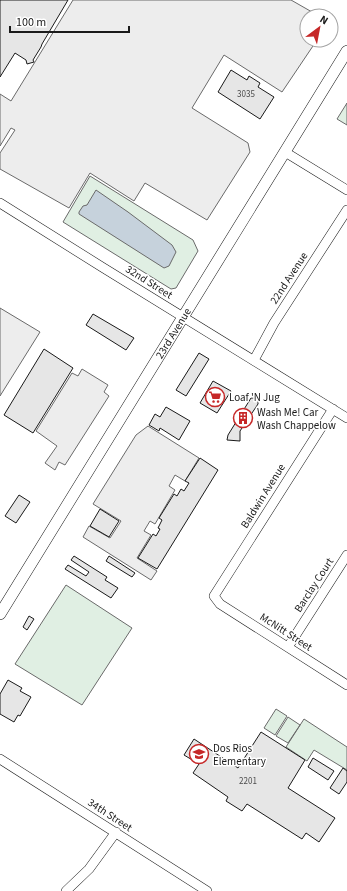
<svg xmlns="http://www.w3.org/2000/svg" width="347" height="891" font-family="'Source Sans 3',sans-serif">
  <style>
    .green { fill: #e0efe3; stroke: #6a6a6a }
    .parking { fill: #ededed; stroke: #6a6a6a }
    .water { fill: #c6d2dc; stroke: #6a6a6a }
    .building { fill: #e6e6e6; stroke: #1a1a1a }
    .lines { fill: none; stroke-linecap: round; stroke-linejoin: round }
    .minor-casing { stroke: #1a1a1a; stroke-width: 10 }
    .major-casing { stroke: #1a1a1a; stroke-width: 12 }
    .minor { stroke: #fff; stroke-width: 9 }
    .major { stroke: #fff; stroke-width: 11 }
    .labels { text-anchor: middle; dominant-baseline: central; stroke-width: 3; stroke-linejoin: round; paint-order: stroke }
    .number-label { font-size: 9px; fill: #4d4d4d }
    .street-label { font-size: 11px; fill: #1a1a1a; stroke: #fff }
    .poi-label { font-size: 11px; fill: #1a1a1a; stroke: #fff; text-anchor: start }
  </style>
  <rect width="100%" height="100%" fill="#fff"/>
  <!-- green -->
  <path class="green" d="M347,103V125L337,119Z
    M90,176L193,240L198,251L176,288L171,289L63,222Z
    M66,585L132,628L82,705L15,664Z
    M276,709L287,716L275,735L264,728Z
    M288,717L300,725L288,743L276,736Z
    M304,719L347,747V770L314,750L307,761L286,747Z"/>
  <!-- parking -->
  <path class="parking" d="M73,0H291L319,16H307V40H317L282,92L224,55L192,108L248,143L250,152L207,220L145,183L134,201L90,173L69,208L0,169V153L15,130L11,128L0,146V94L11,101Z
    M0,308L40,332L0,396Z
    M82,369L108,385L104,392L109,396L65,465L59,462L55,470L45,463L57,446L36,431L72,373L78,376Z
    M148,426L199,458L185,481L175,475L169,486L175,490L155,524L150,521L144,531L151,535L137,558L157,571L151,580L83,537L89,526L110,538L121,521L93,504L136,435Z"/>
  <!-- water -->
  <path class="water" d="M96,190L128,212L172,245L176,252L169,266L164,268L79,214V212L83,206L87,205Z"/>
  <!-- building -->
  <path class="building" d="M0,0H68L42,44L41,47L33,60L34,62L27,64L26,60L15,53L0,77Z
    M231,70L247,80L249,76L260,83L258,87L274,97L260,119L218,92Z
    M93,314L134,338L126,350L86,325Z
    M44,349L73,368L33,433L4,415Z
    M199,353L209,359L186,396L176,390Z
    M213,381L231,391L217,413L200,403Z
    M251,398H258V404L240,431V441L227,440L228,435Z
    M166,407L190,421L179,440L160,428L159,431L149,425L155,414L160,417Z
    M200,458L218,470L157,569L138,558L153,534L156,536L160,529L158,528L162,520L159,518L174,494L177,496L181,489L184,491L189,483L185,481Z
    M19,495L30,502L16,523L5,516Z
    M100,509L119,521L109,537L90,526Z
    M74,556L107,577L105,580L118,588L111,598L65,569L68,565L86,576L89,572L71,560Z
    M109,556L135,573L132,577L106,561Z
    M29,616L34,619L27,630L23,627Z
    M8,680L22,688L20,691L31,697L20,716L18,715L14,722L0,714V694Z
    M261,732L305,760L288,788L335,818L319,842L306,833L302,839L247,804L242,811L226,801L228,797L193,773L199,764L184,755L194,739L238,768Z
    M313,758L334,771L328,780L308,767Z
    M343,768L347,771V782L339,794L330,788Z"/>
  <g class="lines">
    <defs>
      <path id="minor" d="M285,152L347,190
        M0,203L102,267L347,418
        M254,360L274,323L347,210
        M333,409L214,596L220,604L347,685
        M288,647L347,555
        M0,759L207,891
        M66,891L89,869L116,832"/>
      <g id="major">
        <path id="s1" d="M0,614L347,51"/>
      </g>
    </defs>
    <!-- minor casing -->
    <use href="#minor" class="minor-casing"/>
    <!-- major casing -->
    <use href="#major" class="major-casing"/>
    <!-- minor -->
    <use href="#minor" class="minor"/>
    <!-- major -->
    <use href="#major" class="major"/>
  </g>
  <!-- icons -->
  <defs>
    <symbol id="supermarket-ring" viewBox="-11 -11 22 22"><circle r="9.5" fill="#fff" stroke="#c62828" stroke-width="1.5"/><path d="M-6-5.5h2.5l.6 2H6L4.5 2H-2.5L-4.4-4H-6ZM-1.5 3.2a1.3 1.3 0 1 0 .1 0ZM3 3.2a1.3 1.3 0 1 0 .1 0Z" fill="#c62828"/></symbol>
    <symbol id="building-ring" viewBox="-11 -11 22 22"><circle r="9.5" fill="#fff" stroke="#c62828" stroke-width="1.5"/><path d="M-4-6H4V6H1V3H-1V6H-4ZM-2.5-4.3h1.7v1.8h-1.7ZM.8-4.3h1.7v1.8H.8ZM-2.5-1h1.7V.8h-1.7ZM.8-1h1.7V.8H.8Z" fill="#c62828"/></symbol>
    <symbol id="school-ring" viewBox="-11 -11 22 22"><circle r="9.5" fill="#fff" stroke="#c62828" stroke-width="1.5"/><path d="M0-5L7-2L0 1L-7-2ZM-4 1L0 2.5L4 1V4Q0 6-4 4Z" fill="#c62828"/></symbol>
  </defs>
  <g fill-rule="evenodd">
    <use href="#supermarket-ring" x="204" y="386" width="22" height="22"/>
    <use href="#building-ring" x="232" y="407" width="22" height="22"/>
    <use href="#school-ring" x="188" y="743" width="22" height="22"/>
  </g>
  <g class="labels">
    <!-- number labels -->
    <g class="number-label">
      <text x="246" y="94">3035</text>
      <text x="248" y="781">2201</text>
    </g>
    <!-- street labels -->
    <g class="street-label">
      <text transform="translate(289 278) rotate(-57)">22nd Avenue</text>
      <text transform="translate(149 282) rotate(32)">32nd Street</text>
      <text stroke="none"><textPath href="#s1" startOffset="330">23rd Avenue</textPath></text>
      <text transform="translate(263 496) rotate(-58)">Baldwin Avenue</text>
      <text transform="translate(314 585) rotate(-57)">Barclay Court</text>
      <text transform="translate(286 632) rotate(33)">McNitt Street</text>
      <text transform="translate(110 815) rotate(33)">34th Street</text>
    </g>
    <!-- poi labels -->
    <g class="poi-label">
      <text x="229" y="397">Loaf 'N Jug</text>
      <text x="257" y="412">Wash Me! Car<tspan x="257" dy="13">Wash Chappelow</tspan></text>
      <text x="213" y="748">Dos Rios<tspan x="213" dy="13">Elementary</tspan></text>
    </g>
  </g>
  <!-- north arrow -->
  <g transform="translate(319 28) rotate(32)"><circle r="19" fill="#ffffff" stroke="#a3a3a3"/>
  <path d="M0-3L7 15L0 10L-7 15Z" fill="#c62828"/>
  <text y="-6" font-size="11" font-weight="bold" text-anchor="middle" fill="#1a1a1a">N</text>
  </g>
  <!-- scale -->
  <path d="M10 26v6h119v-6" fill="none" stroke="#1a1a1a" stroke-width="2"/>
  <text x="16" y="26" font-size="12" fill="#1a1a1a" stroke="#ffffff" stroke-width="3" paint-order="stroke">100 m</text>
</svg>
